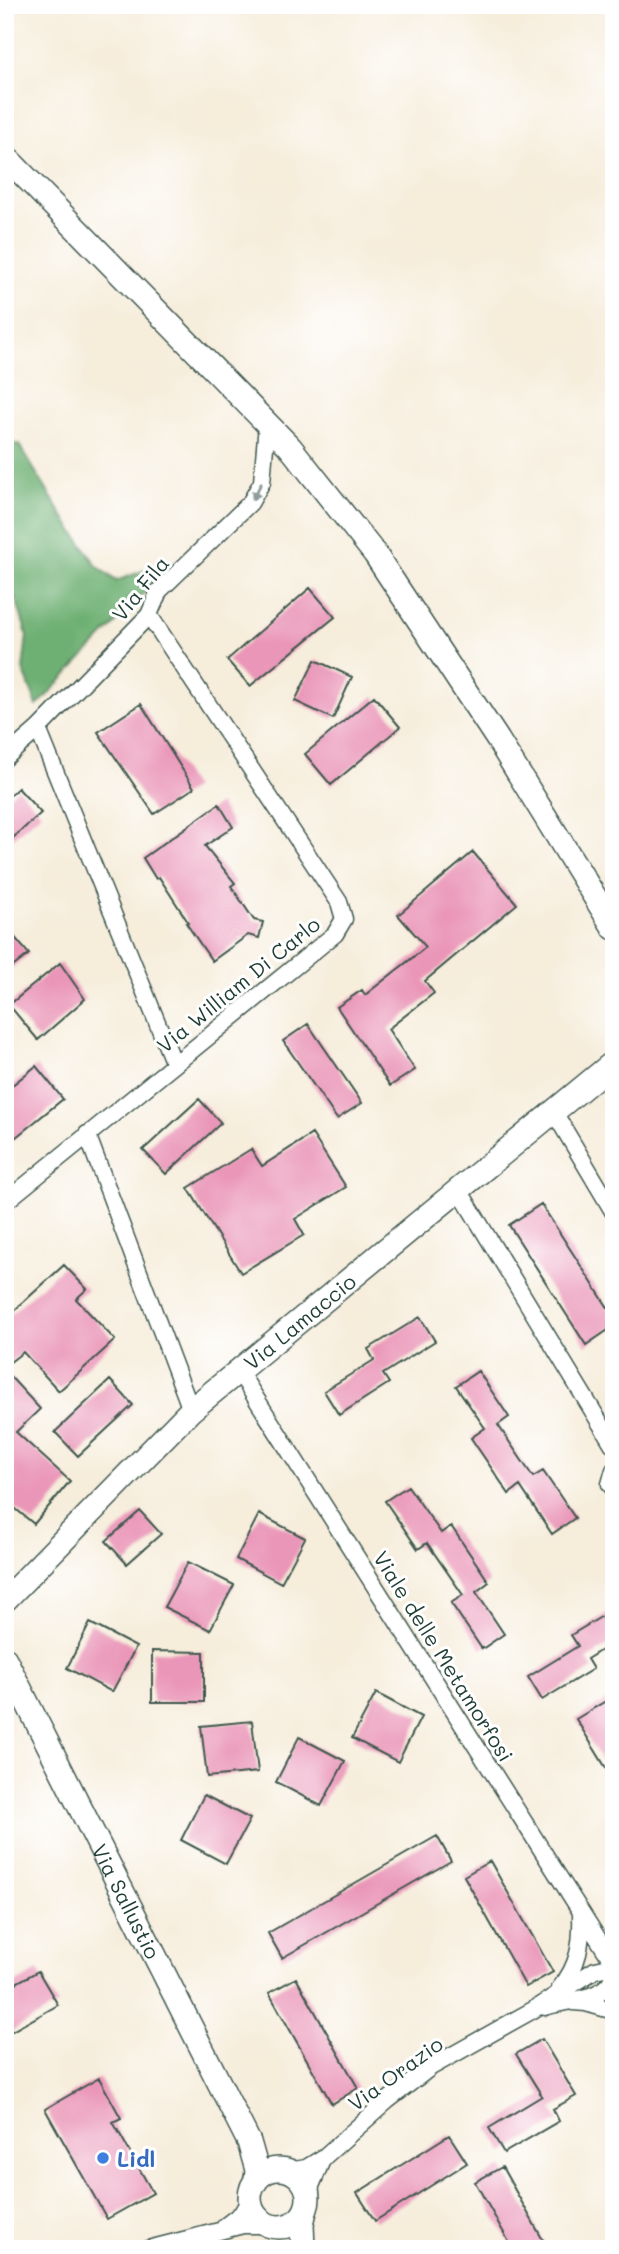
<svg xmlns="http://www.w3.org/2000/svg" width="619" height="2254" font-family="Mali,sans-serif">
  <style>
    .forest { fill: #6eb073; stroke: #467654; stroke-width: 2 }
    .building { fill: #ea96b8 }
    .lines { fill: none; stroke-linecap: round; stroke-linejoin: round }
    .street-casing { stroke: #3f574d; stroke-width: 19 }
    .secondary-casing { stroke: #3f574d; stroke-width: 26 }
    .street { stroke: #fff; stroke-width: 16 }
    .secondary { stroke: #fff; stroke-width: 23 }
    .oneway { fill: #8f9e9a }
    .shop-dot { fill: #3f7fe0; stroke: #fff; stroke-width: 2.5 }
    .labels { text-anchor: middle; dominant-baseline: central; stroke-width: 6; stroke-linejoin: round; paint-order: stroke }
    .street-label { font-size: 21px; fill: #1f3d34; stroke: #fff }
    .shop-label { font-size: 21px; font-weight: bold; fill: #366cbe; stroke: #fff; text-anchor: start }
  </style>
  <rect width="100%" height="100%" fill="#fff"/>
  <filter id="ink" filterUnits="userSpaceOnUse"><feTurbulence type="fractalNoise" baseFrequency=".0143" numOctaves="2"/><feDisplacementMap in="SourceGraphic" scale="14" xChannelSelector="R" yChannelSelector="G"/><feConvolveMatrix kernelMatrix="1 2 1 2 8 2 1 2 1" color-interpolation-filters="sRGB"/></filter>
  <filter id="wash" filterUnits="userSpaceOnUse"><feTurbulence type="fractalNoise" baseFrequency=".00686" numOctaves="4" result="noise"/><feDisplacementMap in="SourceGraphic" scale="28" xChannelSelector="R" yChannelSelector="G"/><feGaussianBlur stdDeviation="1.57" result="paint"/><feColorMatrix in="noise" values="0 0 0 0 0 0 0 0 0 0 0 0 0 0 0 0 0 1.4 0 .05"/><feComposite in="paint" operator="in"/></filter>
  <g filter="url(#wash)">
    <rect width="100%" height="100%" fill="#f6eddb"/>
    <!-- forest -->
    <path class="forest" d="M5,442L19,445L59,510L97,566L116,581L146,570L151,575L152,585L37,706L23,669L27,635L17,602L5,582Z"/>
    <g id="blocks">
      <!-- building -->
      <path class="building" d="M310,588L335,617L250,686L227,660Z
        M315,660L352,677L333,719L295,701Z
        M374,696L400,727L331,785L305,754Z
        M141,704L194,788L154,814L98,732Z
        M18,788L41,813L5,845V800Z
        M219,804L233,827L205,846L235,883L231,886L254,920L263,922L259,938L248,935L212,961L186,923L188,922L159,877L156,879L143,858Z
        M473,852L517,904L425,981L434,993L388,1029L415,1070L390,1086L337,1007L362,990L365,995L426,947L398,915Z
        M5,926L29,954L5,973Z
        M60,963L85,999L38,1040L9,1005Z
        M308,1024L362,1103L337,1119L283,1041Z
        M36,1066L63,1099L5,1146V1091Z
        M199,1099L221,1123L166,1174L143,1150Z
        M312,1134L346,1187L295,1219L304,1235L241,1273L188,1188L251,1149L262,1166Z
        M541,1204L614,1317V1326L586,1345L509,1225Z
        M64,1265L87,1289L76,1299L115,1340L59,1391L23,1352L5,1366V1319Z
        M420,1317L435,1341L383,1374L389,1383L339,1415L324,1391L374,1360L368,1349Z
        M5,1371L40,1409L16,1432L70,1481L34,1524L5,1500Z
        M478,1371L509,1417L498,1425L533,1477L543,1471L575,1518L552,1534L520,1486L509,1494L471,1438L485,1428L456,1386Z
        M110,1380L133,1405L78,1456L55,1432Z
        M408,1486L441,1533L451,1526L489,1582L476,1592L504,1634L482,1649L451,1603L463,1595L427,1543L418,1549L385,1501Z
        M140,1511L161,1534L127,1564L106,1541Z
        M259,1514L305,1538L281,1583L236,1559Z
        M188,1562L234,1585L210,1630L164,1607Z
        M614,1609V1642L587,1659L593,1669L542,1700L528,1677L578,1646L571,1635Z
        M90,1623L136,1647L112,1692L67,1668Z
        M152,1651L204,1652V1702H152Z
        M376,1693L421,1717L398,1762L352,1738Z
        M614,1696V1781L576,1719Z
        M252,1721L258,1772L207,1777L201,1726Z
        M299,1737L345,1761L321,1806L276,1782Z
        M204,1795L250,1819L226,1864L181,1840Z
        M437,1836L451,1861L282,1958L268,1933Z
        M490,1861L553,1972L526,1987L464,1876Z
        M38,1971L58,2005L5,2035V1989Z
        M296,1978L358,2088L332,2104L269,1993Z
        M542,2039L576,2096L553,2109L559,2121L504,2153L489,2128L542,2096L516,2054Z
        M99,2078L121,2118L113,2122L153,2193L107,2219L45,2109Z
        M449,2135L467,2163L375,2221L357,2193Z
        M502,2167L548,2249H513L475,2182Z"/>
    </g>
  </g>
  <g filter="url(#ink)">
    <use href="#blocks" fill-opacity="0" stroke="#3f574d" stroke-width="2"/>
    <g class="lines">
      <defs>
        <path id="street" d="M38,729L174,1064
          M5,758L38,729L149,615L159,591L250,503L262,482L267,424
          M554,1112L614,1213
          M87,1134L191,1410
          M459,1190L614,1446
          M5,1202L335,934L344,919L339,902L149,615
          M238,1370L614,1964
          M614,1470L610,1484L614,1489
          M560,1988C579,1966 582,1943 581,1914
          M573,2002L586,2003L614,2011
          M545,2007C565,2000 610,2000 614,1973
          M289,2171L306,2168L324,2157L387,2101L431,2067L533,2010L595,1970L614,1966
          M308,2193L322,2160
          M225,2226L242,2213L250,2199
          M148,2249L243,2225H267"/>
        <g id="secondary">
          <path d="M5,156L290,447L375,554L498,740L614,928"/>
          <path id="s1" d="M5,1600L191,1410L614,1062"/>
          <path id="s2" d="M5,1659L249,2142L257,2170L256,2181"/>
          <circle cx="279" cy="2198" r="29"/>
          <path d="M303,2249L302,2224L305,2211"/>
        </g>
      </defs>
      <!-- street casing -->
      <use href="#street" class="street-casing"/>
      <!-- secondary casing -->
      <use href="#secondary" class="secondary-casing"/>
      <!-- street -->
      <use href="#street" class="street"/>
      <!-- secondary -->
      <use href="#secondary" class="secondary"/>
    </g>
    <!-- one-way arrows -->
    <defs><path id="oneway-solid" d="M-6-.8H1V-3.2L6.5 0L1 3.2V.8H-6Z" transform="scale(1.75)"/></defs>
    <use class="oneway" href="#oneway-solid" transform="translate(257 491) rotate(118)"/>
  </g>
  <!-- markers -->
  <circle class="shop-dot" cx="103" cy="2158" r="7"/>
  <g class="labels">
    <!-- street labels -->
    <g class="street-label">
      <text transform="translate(140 588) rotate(-51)">Via Fila</text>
      <text transform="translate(238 984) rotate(-39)">Via William Di Carlo</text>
      <text stroke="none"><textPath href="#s1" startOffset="406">Via Lamaccio</textPath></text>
      <text transform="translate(444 1656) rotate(58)">Viale delle Metamorfosi</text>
      <text stroke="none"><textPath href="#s2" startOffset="271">Via Sallustio</textPath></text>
      <text transform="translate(395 2073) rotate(-36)">Via Orazio</text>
    </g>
    <!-- shop labels -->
    <g class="shop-label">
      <text x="117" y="2158">Lidl</text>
    </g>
  </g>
  <!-- margin -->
  <rect width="619" height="2254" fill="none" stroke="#fff" stroke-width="28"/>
</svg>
